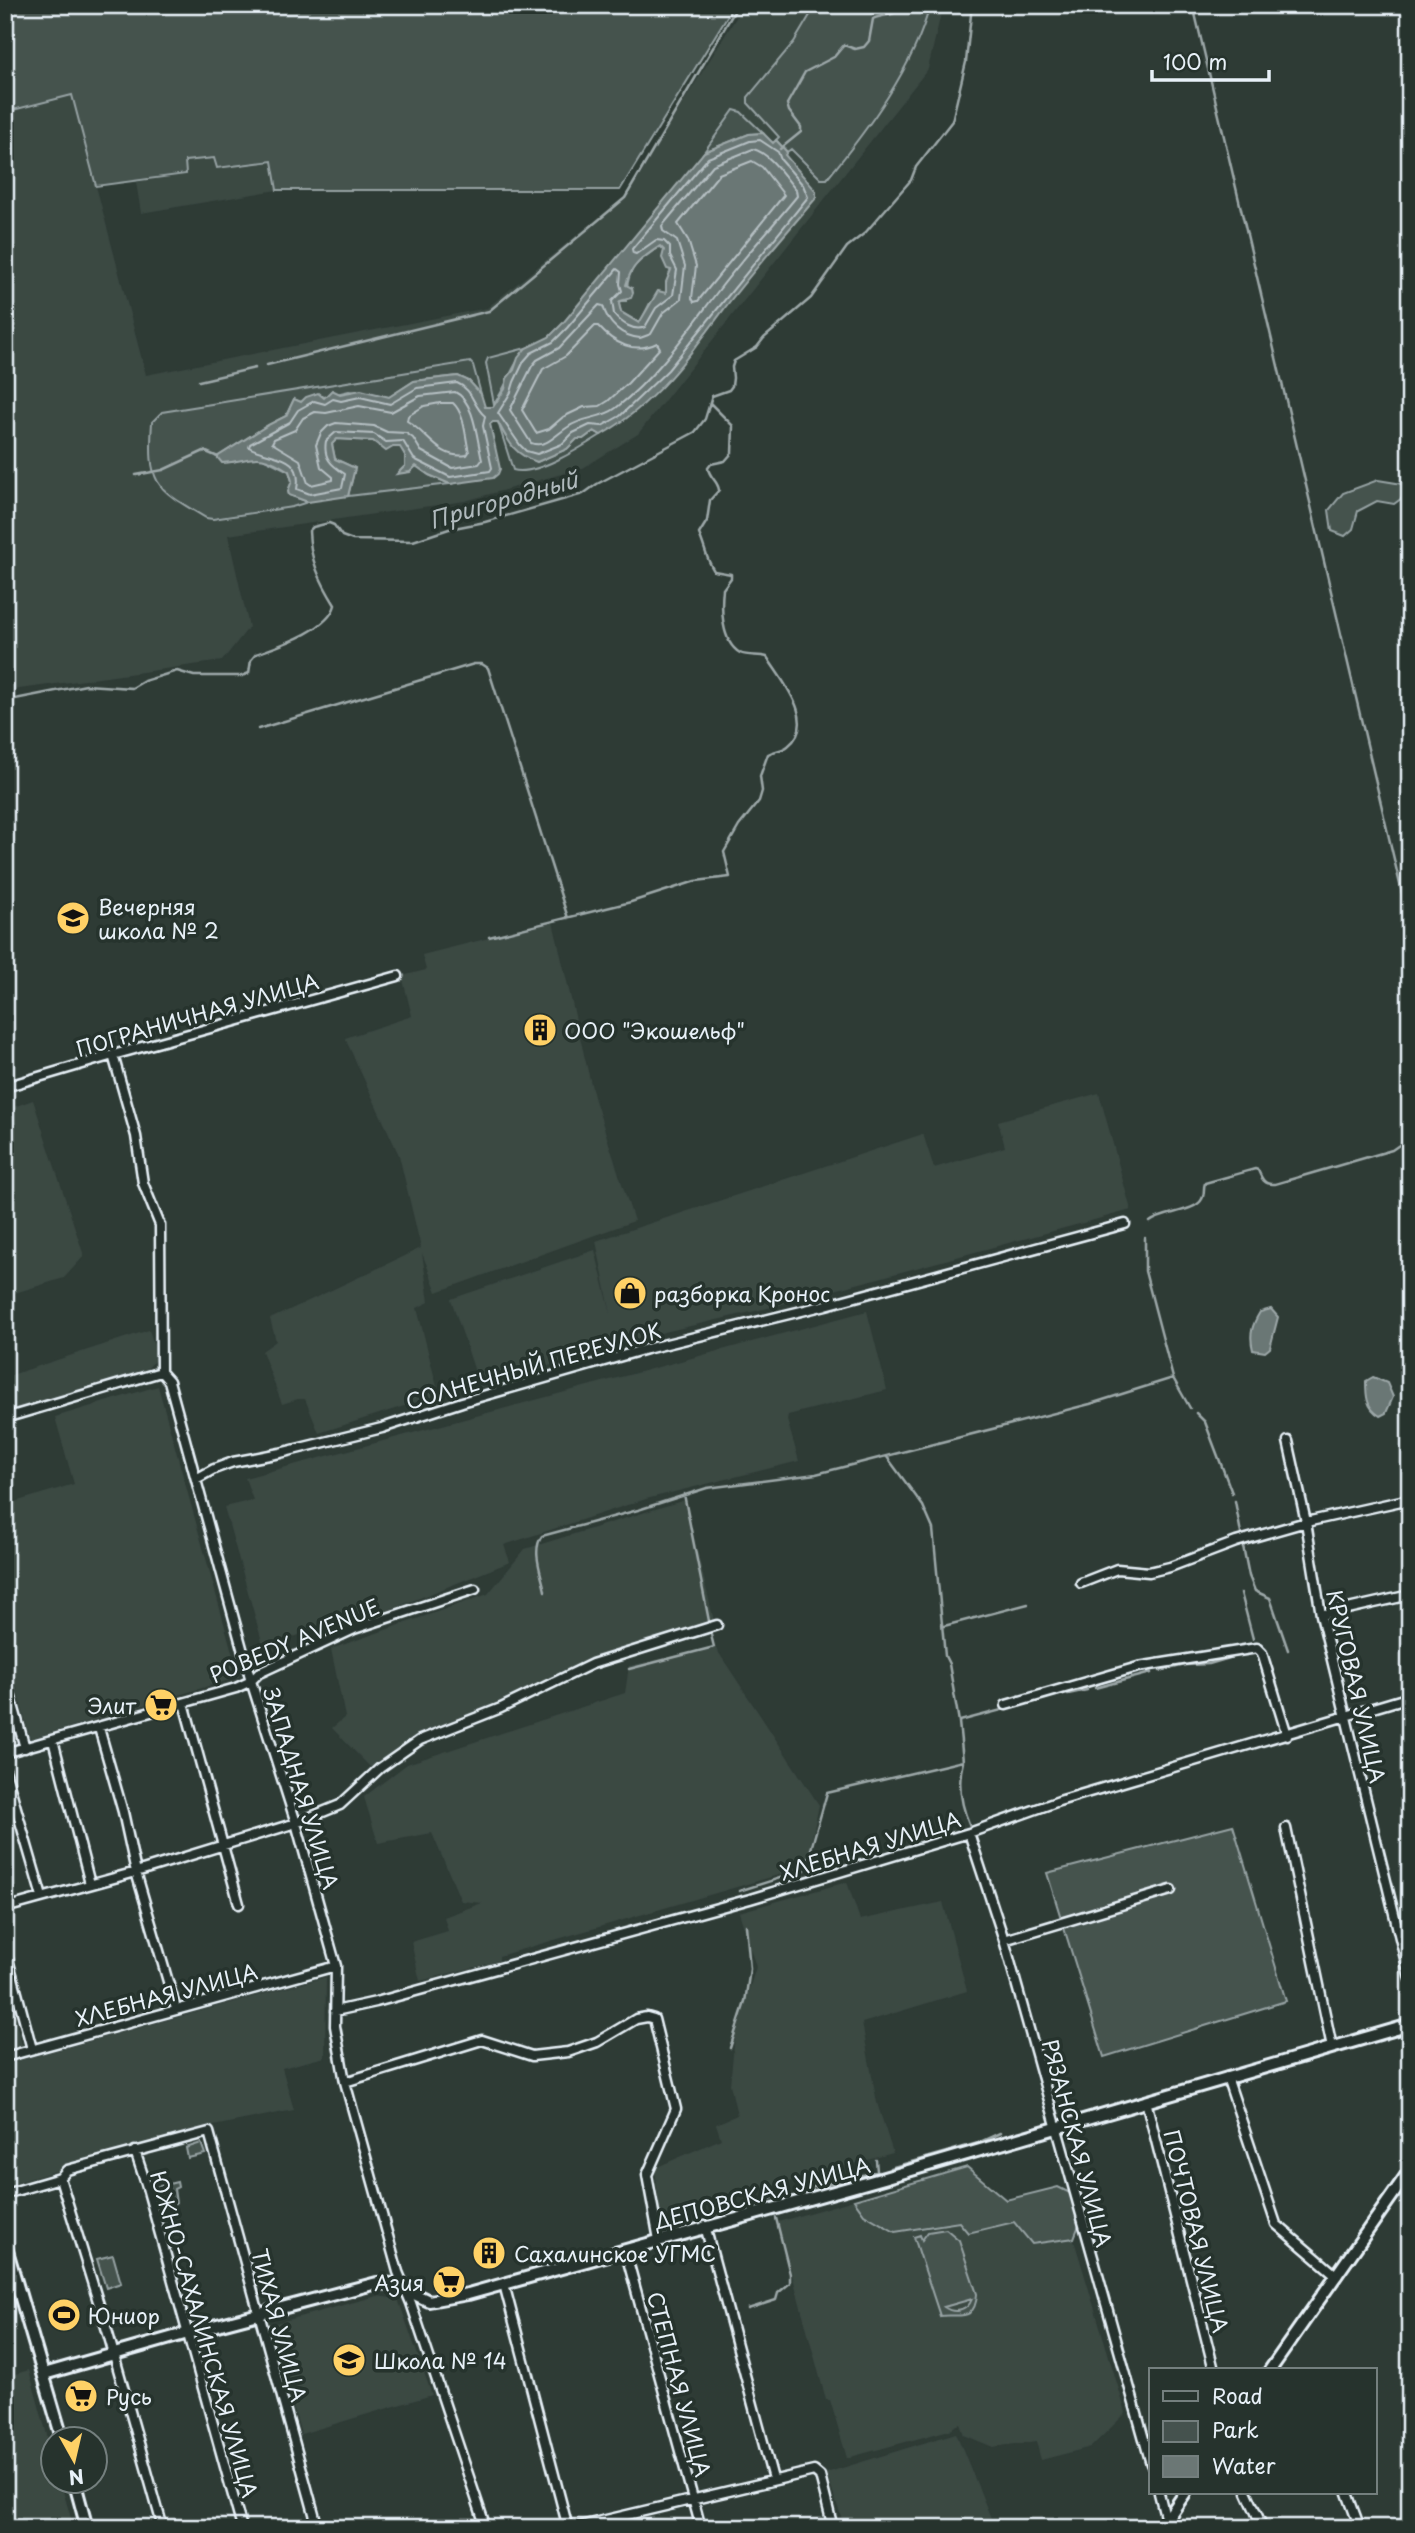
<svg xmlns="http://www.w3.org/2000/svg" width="1415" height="2533" font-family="'Playpen Sans',sans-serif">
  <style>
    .built { fill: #3b4843 }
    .green { fill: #45524e; stroke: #96a2a3; stroke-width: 2; fill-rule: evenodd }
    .water { fill: #6b7775; stroke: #9da8a9; stroke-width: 2; fill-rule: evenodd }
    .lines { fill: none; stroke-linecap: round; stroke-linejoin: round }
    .shore { stroke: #b6c0c4; stroke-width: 2 }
    .stream { stroke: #9da8a9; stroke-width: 2.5 }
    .street-casing { stroke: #e8f1f8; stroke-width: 13 }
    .secondary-casing { stroke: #e8f1f8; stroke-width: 16 }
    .street { stroke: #26332d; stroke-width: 8 }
    .secondary { stroke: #26332d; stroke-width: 10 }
    .labels { text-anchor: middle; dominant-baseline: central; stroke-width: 7; stroke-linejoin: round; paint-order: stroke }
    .poi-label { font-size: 21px; fill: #e8f1f8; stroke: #26332d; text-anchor: start }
    .street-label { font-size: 21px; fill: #e8f1f8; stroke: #26332d }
    .water-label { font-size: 23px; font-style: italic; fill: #b0babd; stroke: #26332d }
  </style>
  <rect width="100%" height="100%" fill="#2e3b35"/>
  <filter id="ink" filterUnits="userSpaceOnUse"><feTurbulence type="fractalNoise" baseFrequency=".0143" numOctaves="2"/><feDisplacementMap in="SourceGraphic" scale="14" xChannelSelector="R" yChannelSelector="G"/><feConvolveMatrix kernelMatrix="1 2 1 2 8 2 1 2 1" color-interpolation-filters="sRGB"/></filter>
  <g filter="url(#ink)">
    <!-- built -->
    <path class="built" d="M744,5H943L928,69L638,434L583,468L465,501L228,535L249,627L222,661L5,691V112L72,95L146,375L487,308L624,197Z
      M214,158L218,167L272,161L277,190L141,213L136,182L186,174L185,161Z
      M553,922L594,1097L634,1221L437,1292L422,1253L429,1302L417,1308L439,1395L319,1433L305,1399H298L282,1404L262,1351L276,1341L270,1319L421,1248L399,1155L345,1038L412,1016L402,976L426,970L422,955Z
      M1099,1093L1131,1210L764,1309L643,1337L480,1387L451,1299L595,1250L611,1314L596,1241L923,1134L934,1168L1005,1147L998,1121Z
      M33,1100L84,1256L64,1278L5,1296V1110Z
      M867,1311L887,1390L788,1415L787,1420L799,1461L646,1499L504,1545L510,1562L387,1611L355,1614L340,1624L263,1645L224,1507L253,1500L245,1478Z
      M149,1330L158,1357L146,1370L10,1413L5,1398V1377Z
      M158,1386L239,1677L30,1739L5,1646V1505L74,1484L55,1417Z
      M685,1500L714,1621L494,1709L424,1733L372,1769L332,1728L345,1717L331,1649L488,1594L525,1549Z
      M715,1647L819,1805L806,1867L499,1956V1961L420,1981L411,1942L448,1931L444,1917L482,1903L461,1901L432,1833L378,1843L364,1797L407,1764L625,1693L629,1666Z
      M847,1882L860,1920L943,1902L967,1991L862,2023L877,2103L893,2153L660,2217L655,2168L721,2139L716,2124L737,2115L730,2084L735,2035L756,1967L739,1912Z
      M326,1977L325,2057L282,2068L294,2110L208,2127L5,2186V2064Z
      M5,1981L23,2048L5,2053Z
      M967,2167L981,2209L1058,2187L1126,2413L1091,2447L1041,2460L1036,2441L993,2447L964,2435L960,2424L953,2427V2429L847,2458L830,2400H826L778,2222Z
      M377,2296L398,2299L432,2395L301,2434L269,2325Z
      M29,2370L52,2453V2480L60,2481L74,2528H5V2377Z
      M956,2433L995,2528H845L826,2473Z"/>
    <!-- green -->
    <path class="green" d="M5,5H734L620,190H277L272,161L217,168L214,158L185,161L186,174L96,186L72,95L5,112Z
      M816,5H930C914,68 867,130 827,179H821L791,149L787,152L776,140L779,137L748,103V97L794,42Z
      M734,110L741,112L763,133L749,134L704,152Z
      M660,246L664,250L667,268L671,270L666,294L650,303L640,323L621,312L619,304L620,301H626C627,267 634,265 660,246Z
      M526,348C512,365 507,386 494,404L486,363L488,358Z
      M470,362L473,365L481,394L469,381L458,376L414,381L389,397L349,391L301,402L294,399L286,416L268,425L217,457L233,462L248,456L263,458L289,471L292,481L288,491L289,495L308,502L292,507L213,519L206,518C154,487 148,485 152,422L162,412Z
      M498,422L506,437L537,462L567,449L577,439H583L594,431L601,435C582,447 535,477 513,470Z
      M337,439L373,441L401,447L405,455V466L399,472H410L416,466L429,475L450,484L348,496L355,468L335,459L332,444Z
      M1378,480L1408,485L1410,492L1394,504L1377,501L1358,511L1353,529L1345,536L1332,531L1329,510L1343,493Z
      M1233,1825L1286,2001L1104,2057L1047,1873Z
      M201,2143L205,2154L188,2158L186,2148Z
      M967,2167L1006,2200L1058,2187L1070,2193L1079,2225L1074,2238L1032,2244L1014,2222L968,2233L959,2222L895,2232L864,2214L854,2200Z
      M177,2182L178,2187L174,2189L176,2203L162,2207L156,2187Z
      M946,2229L959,2240L977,2294C975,2324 957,2313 940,2316L914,2237L920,2235L922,2240L928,2232ZM972,2299C967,2312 954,2314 944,2307Z
      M113,2255L121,2283L106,2288L97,2259Z"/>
    <!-- water -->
    <path class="water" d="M763,133L773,143L776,140L787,152L785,155L816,191V198C787,232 757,266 730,301C693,351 656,404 601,435L594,431L583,439H577L567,449L537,462C514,454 509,443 498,422H493L490,424L500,469L498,474L493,478L450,484L429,475L416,466L410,472L397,474L405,466V455L400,447H393L386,451L373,441L337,439L332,444L335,459L355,468L348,496L308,502L289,495L288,491L292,481L289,471C257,450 255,460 222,463L217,457L268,425L286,416L294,399L301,402L306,397L318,393L324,398L332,390L340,394L361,390L389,397L414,381L458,376L469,381L481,394L485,407H493L505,389L507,378L514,370L518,358L526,348L549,337L563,323L704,152L749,134ZM660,246L664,250L662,258L667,269L671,270L666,282V293L658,291L639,323L621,312L619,304L620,301L631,298L633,293L632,288L626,285C631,265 643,257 660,246Z
      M1271,1309L1278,1317L1270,1348L1265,1352L1253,1350C1249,1335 1252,1325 1260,1312Z
      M1373,1377L1387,1383L1393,1397L1386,1413L1380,1416C1366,1408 1366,1395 1366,1381Z"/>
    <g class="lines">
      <!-- shore -->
      <path class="shore" d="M760,140L778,152L781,160L803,185L808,197L668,370L620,416L602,426L590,425L573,433L562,444L537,454L526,451L520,445L498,413L511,392L514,382L524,361L531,353L553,342L567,328L617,269L621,272L620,284L622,291L612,301L614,314C621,323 634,332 645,327L656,308L673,295L677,270L670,256V247L664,241L656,240L636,254L633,253L632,249L708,158L750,141Z
        M753,149C770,153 784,176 796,190L797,196C771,228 743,258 718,291C687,332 657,376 616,408C602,419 584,416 568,427C556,434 546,449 531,443L510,410L532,366L537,360L559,348L599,305L603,306C608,324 621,336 640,338L651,334L663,313L681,299L685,266L677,241L663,231L662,226L713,165Z
        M752,161L762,167L784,195L698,301L694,302L692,298L696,266L688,240L678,224L719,174Z
        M595,326H598C614,344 635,354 657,343L660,348L628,383L608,401L600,406L584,407L563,417L549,429L536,433L522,410L543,369L566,356Z
        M457,383C474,390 472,406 485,416L483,426L492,468L490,471L450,477L414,459L403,441L386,442L374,434L336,432L326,441C323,458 331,465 345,474L342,488L310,494L297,489C304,452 268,459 249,447L250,444L290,422L298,410L314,401L325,404L333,399L341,401L360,397L390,404L417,388Z
        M455,392C475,401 477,441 482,460L479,464L452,468L421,451L413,438L406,433L387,432L374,426L336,423L328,426L321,433L316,445L321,467L333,477V480L311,485L308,483L300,460L272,443L274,439L295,430L303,418L315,412L326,413L359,406L391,412L420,396Z
        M440,403H453C465,414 465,436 469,452L467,455C439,460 428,433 407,421L408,416L424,406Z"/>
      <!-- stream -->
      <path class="stream" d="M1193,5L1410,927
        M780,149L801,132V127L789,111L787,104L805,72L834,57L844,45L855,49L864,47L869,41L873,19C882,14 891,17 899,10V5
        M267,365L489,311L625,198L738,5
        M199,381L255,368
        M136,475L163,470L204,451L218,457
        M5,701L86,685L132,688L144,681L177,671L194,676H242L249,673L251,660L256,654C278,646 329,630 335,605C320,581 310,560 309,531L313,527L329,523L334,525L342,536L353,540L413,541L449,529L485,522L583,494L597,484L695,432L705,419L712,396L729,390L732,386L733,378L732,367L734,361L757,347L764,338L811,298L847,247L865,233L911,180L916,167L952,121L966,62L972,5
        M258,729L474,664H482L488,668L568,918
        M489,937L631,902L696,881L730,877L724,852L739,826L759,801L762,791L760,776L768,754C775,750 782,751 788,746C819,722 781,680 767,657C759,654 748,657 740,653C721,642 721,608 723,589L731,578V574L714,571C706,559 705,547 699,534L707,521L710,500L719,490C718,481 709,477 708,468L711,464L725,461L732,453L733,426L710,403
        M1402,1143V1151L1407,1153
        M1150,1222C1162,1212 1196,1212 1202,1199C1205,1194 1203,1188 1205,1183L1255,1169L1258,1170C1262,1179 1264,1185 1275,1184L1392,1150L1402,1143L1410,1128
        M1173,1378L1190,1408
        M1196,1413L1205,1422L1232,1493
        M684,1494L709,1621
        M1235,1501L1242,1539
        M1243,1546L1249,1576L1255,1591L1270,1598L1288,1650
        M545,1591C542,1575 531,1550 542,1536L638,1510L707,1488L816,1474L1090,1404L1173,1378L1145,1271V1238
        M1241,1593L1253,1639
        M944,1626L1028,1604
        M629,1669L714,1647L711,1635
        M1160,1671L1185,1665L1209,1664L1243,1654
        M1095,1688L1151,1673
        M1068,1694L1087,1690
        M960,1721L1058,1695
        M963,1762C957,1784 961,1805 970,1826
        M739,1891L805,1870L827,1793L963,1761L959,1722L949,1664L945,1656L933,1529L923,1506L887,1457
        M1402,2020L1410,2018
        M730,2048L745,2002L750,1969L746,1925
        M890,2168L978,2143L1000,2133
        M853,2178L877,2171L876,2160
        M801,2190L844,2180
        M1377,2207L1410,2161
        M714,2214L790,2193
        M1334,2268L1371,2215
        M1318,2292L1328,2277
        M748,2309L776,2300L778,2293L790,2283V2274L776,2218"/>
      <defs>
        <path id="street" d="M113,1055L136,1136L143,1183L160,1225L161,1372L169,1381L251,1681L296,1823L336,1966L335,2026L345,2082L398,2272L411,2303L486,2528
          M5,1087L113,1055L398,976
          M5,1418L161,1372
          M1288,1441L1306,1522L1321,1615L1410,1979
          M196,1479L214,1469L233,1462L280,1453L382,1428L462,1402L646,1349L826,1305L1125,1224
          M1081,1583L1117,1569L1149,1572L1170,1567L1236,1542L1306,1522L1410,1499
          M1321,1615L1410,1595
          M5,1676L25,1748
          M184,1703L239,1904
          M1006,1705L1138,1667L1257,1648L1262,1653L1287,1735
          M99,1728L123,1812L136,1872L176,2009
          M53,1740L90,1884
          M5,1753L236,1688L251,1681L259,1673L354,1629L475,1589
          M5,1770L42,1897
          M1286,1828L1332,2047
          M969,1833L1004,1940L1151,2464
          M5,1908L136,1872L296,1823L340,1805L380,1768L420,1740L501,1708L592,1664L717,1625
          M1004,1940L1171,1890
          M5,1948L32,2049
          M335,2011L376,2002L750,1899L969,1833L1059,1801L1410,1697
          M5,2057L336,1966
          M1227,2077L1276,2224L1337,2276
          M345,2082L482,2040L532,2056L568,2052L597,2042L636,2019L647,2017L654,2019L676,2109L647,2175L659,2240
          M1146,2101L1214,2370
          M135,2151L146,2184L242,2528
          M60,2178L109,2337L163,2528
          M5,2194L60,2178L67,2170L209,2132L318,2528
          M705,2226L773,2479
          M625,2250L701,2528
          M504,2284L568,2528
          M1159,2493L1167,2524
          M1247,2493L1263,2528
          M1347,2493L1360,2528
          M572,2528L814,2471L820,2476L833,2528"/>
        <path id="secondary" d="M5,2244L62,2438
          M1270,2370L1410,2170
          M44,2374L202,2329L377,2283L393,2284L429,2301L468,2294L884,2178L1410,2025
          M74,2480L87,2528
          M1161,2528L1185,2493"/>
      </defs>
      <!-- street casing -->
      <use href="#street" class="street-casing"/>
      <!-- secondary casing -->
      <use href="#secondary" class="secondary-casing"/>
      <!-- street -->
      <use href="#street" class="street"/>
      <!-- secondary -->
      <use href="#secondary" class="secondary"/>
    </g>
  </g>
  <!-- icons -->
  <defs>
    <symbol id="school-disc" viewBox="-11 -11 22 22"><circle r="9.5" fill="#ffd166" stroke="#26332d"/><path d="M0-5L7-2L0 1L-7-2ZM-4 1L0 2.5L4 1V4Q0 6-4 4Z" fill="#111"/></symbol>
    <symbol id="building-disc" viewBox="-11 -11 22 22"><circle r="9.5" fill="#ffd166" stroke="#26332d"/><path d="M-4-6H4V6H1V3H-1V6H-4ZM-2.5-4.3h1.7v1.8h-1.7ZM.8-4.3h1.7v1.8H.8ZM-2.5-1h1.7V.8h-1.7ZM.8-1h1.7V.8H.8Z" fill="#111"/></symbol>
    <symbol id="shop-disc" viewBox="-11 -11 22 22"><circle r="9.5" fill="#ffd166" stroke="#26332d"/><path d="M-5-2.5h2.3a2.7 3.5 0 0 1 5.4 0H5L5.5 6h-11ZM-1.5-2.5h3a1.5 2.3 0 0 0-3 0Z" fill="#111"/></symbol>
    <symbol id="supermarket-disc" viewBox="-11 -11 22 22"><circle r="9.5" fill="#ffd166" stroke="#26332d"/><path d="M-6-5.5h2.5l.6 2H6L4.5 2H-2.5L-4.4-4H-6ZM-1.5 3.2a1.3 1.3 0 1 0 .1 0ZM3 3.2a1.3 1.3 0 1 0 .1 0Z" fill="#111"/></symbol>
    <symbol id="stadium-disc" viewBox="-11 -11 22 22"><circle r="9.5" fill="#ffd166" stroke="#26332d"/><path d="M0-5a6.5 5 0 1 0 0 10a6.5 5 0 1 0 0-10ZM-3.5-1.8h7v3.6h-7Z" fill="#111"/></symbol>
  </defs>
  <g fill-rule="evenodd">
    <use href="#school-disc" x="54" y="899" width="38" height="38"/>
    <use href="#building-disc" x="521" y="1011" width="38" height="38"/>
    <use href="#shop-disc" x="611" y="1274" width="38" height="38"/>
    <use href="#supermarket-disc" x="142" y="1686" width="38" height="38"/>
    <use href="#building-disc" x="470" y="2234" width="38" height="38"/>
    <use href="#supermarket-disc" x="430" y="2263" width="38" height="38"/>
    <use href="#stadium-disc" x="45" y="2296" width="38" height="38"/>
    <use href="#school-disc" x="330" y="2341" width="38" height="38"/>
    <use href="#supermarket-disc" x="62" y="2377" width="38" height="38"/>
  </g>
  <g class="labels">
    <!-- poi labels -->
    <g class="poi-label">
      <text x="98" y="906">Вечерняя<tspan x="98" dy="24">школа № 2</tspan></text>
      <text x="564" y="1030">ООО "Экошельф"</text>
      <text x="654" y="1293">разборка Кронос</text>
      <text x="136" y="1705" text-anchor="end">Элит</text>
      <text x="514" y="2253">Сахалинское УГМС</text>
      <text x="424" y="2282" text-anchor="end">Азия</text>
      <text x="88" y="2315">Юниор</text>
      <text x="374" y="2360">Школа № 14</text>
      <text x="106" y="2396">Русь</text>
    </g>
    <!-- street labels -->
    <g class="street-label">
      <text transform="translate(197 1014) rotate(-16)">ПОГРАНИЧНАЯ УЛИЦА</text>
      <text transform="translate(533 1365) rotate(-16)">СОЛНЕЧНЫЙ ПЕРЕУЛОК</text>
      <text transform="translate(294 1640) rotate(-23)">POBEDY AVENUE</text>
      <text transform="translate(1357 1686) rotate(77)">КРУГОВАЯ УЛИЦА</text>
      <text transform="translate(302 1788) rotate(73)">ЗАПАДНАЯ УЛИЦА</text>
      <text transform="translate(870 1845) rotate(-17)">ХЛЕБНАЯ УЛИЦА</text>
      <text transform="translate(166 1994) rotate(-15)">ХЛЕБНАЯ УЛИЦА</text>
      <text transform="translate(1078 2143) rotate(75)">РЯЗАНСКАЯ УЛИЦА</text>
      <text transform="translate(762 2192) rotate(-15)">ДЕПОВСКАЯ УЛИЦА</text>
      <text transform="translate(1197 2231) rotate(76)">ПОЧТОВАЯ УЛИЦА</text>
      <text transform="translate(280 2325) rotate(75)">ТИХАЯ УЛИЦА</text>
      <text transform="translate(205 2334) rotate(74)">ЮЖНО-САХАЛИНСКАЯ УЛИЦА</text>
      <text transform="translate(680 2384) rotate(75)">СТЕПНАЯ УЛИЦА</text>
    </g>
    <!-- water labels -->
    <g class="water-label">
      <text transform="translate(503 499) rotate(-16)">Пригородный</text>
    </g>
  </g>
  <!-- margin -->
  <rect width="1415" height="2533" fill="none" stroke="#26332d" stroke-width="28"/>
  <rect x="14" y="14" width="1387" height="2505" fill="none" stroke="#e8f1f8" stroke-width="2.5" filter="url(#ink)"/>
  <!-- legend -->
  <rect x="1149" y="2368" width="228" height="126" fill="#26332d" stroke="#747f7e" stroke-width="2"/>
  <rect x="1163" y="2391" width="35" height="10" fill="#26332d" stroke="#747f7e" stroke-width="2"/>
  <text x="1212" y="2404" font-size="21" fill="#e8f1f8">Road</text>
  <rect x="1163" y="2421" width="35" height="21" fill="#45524e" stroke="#747f7e" stroke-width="2"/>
  <text x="1212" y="2438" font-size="21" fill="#e8f1f8">Park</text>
  <rect x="1163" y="2456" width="35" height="21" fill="#6b7775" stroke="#747f7e" stroke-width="2"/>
  <text x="1212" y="2474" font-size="21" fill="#e8f1f8">Water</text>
  <!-- north arrow -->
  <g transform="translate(74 2460) rotate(172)"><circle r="33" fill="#26332d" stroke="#747f7e" stroke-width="2"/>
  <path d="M0-5L12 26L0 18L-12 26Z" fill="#ffd166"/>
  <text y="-10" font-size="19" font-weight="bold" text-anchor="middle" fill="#e8f1f8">N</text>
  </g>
  <!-- scale -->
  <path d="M1152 70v10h117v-10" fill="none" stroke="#e8f1f8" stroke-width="3.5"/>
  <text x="1163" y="70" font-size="21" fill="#e8f1f8" stroke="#26332d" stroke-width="5" paint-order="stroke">100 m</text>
</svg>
